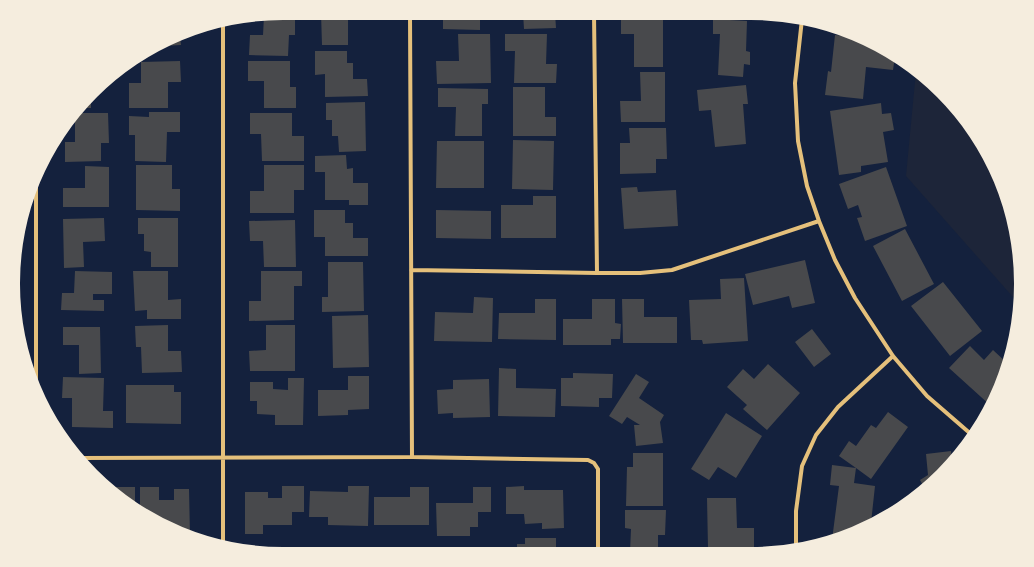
<svg xmlns="http://www.w3.org/2000/svg" width="1034" height="567" font-family="'Source Serif 4',serif">
  <style>
    .green { fill: #1d2539 }
    .building { fill: #48494c }
    .lines { fill: none; stroke-linecap: round; stroke-linejoin: round }
    .minor { stroke: #e5c07b; stroke-width: 4 }
  </style>
  <rect width="100%" height="100%" fill="#14213d"/>
  <!-- green -->
  <path class="green" d="M916,71L929,80L965,119L993,164L1012,214L1020,266L1019,304L906,176Z"/>
  <!-- building -->
  <path class="building" d="M284,13H295V35H289L288,56L249,55L250,35H263L264,16Z
    M321,13H367V17H348V45H322Z
    M443,13H480V30L443,29Z
    M523,13H555L556,28L524,29Z
    M621,16H663V67H634V34H621Z
    M713,19L747,21L746,51L750,52V65L744,64L743,77L718,75L720,34H713Z
    M458,34H490L491,83L437,84L436,61H459Z
    M505,34H547L546,64H557L556,83H514L515,51H505Z
    M835,35L856,37L886,49L895,56L893,70L866,67L863,99L825,95L828,71L831,72Z
    M180,36L181,45L163,46Z
    M315,51H347V63H353V79H367L368,96L325,97V74L315,75Z
    M180,61L181,82H168V108H129V83H141V62Z
    M248,61H290V87H296V108H264V81H248Z
    M640,72H665V122H621L620,101H641Z
    M746,85L748,104H743L746,144L715,147L711,110L699,111L697,90Z
    M513,87H545V117H556V136H513Z
    M438,88L488,89V104H482V136H455L456,107H438Z
    M91,98V108H82Z
    M365,102L366,151L339,152L338,136H332V120H326V103Z
    M881,103L882,114L891,113L894,130L883,132L888,162L861,166V172L839,175L830,111Z
    M149,112H180V132H167L166,162L135,161V135H129V116L149,117Z
    M78,113H108L109,143H101V161L65,162V142H75V116Z
    M250,113H292V136H304V161H262L261,134H250Z
    M629,128H666L667,159H656V173L620,174V143H630Z
    M513,140L554,141L553,190L512,189Z
    M437,141H484V188H436Z
    M346,155L347,169L353,168V183H368V205H349V200H325V172H315V156Z
    M136,165H172V189H180V211L136,210Z
    M264,165H304V190H294V213H250V191H264Z
    M85,166L109,167V207H63V188H85Z
    M886,167L907,226L865,241L857,218L862,217L858,205L848,209L839,184Z
    M637,187L638,192L676,190L678,226L624,229L621,188Z
    M533,196H556V238H501V205H533Z
    M314,210H345V223H353V238H368V256H325V237H314Z
    M436,210L491,211V239L436,238Z
    M104,218L105,241L83,242L84,267L64,268L63,219Z
    M138,218H178V267H151V252L144,251V234H138Z
    M295,220L296,267H264L263,241H250L249,221Z
    M905,229L934,284L902,301L873,246Z
    M805,260L815,303L792,308L789,296L753,305L745,274Z
    M328,262H363L364,311L322,312V297H328Z
    M75,271L112,272V294H93V300H104V311L61,310L62,293H74Z
    M133,271H168V300L181,299V319H147V310L135,311Z
    M261,271H302V286H294V320L249,321V301H261Z
    M744,278L748,341L703,344L702,340H691L689,300L721,299L720,279Z
    M943,282L982,331L950,356L911,306Z
    M474,297L493,298L492,342L434,341L435,312L473,313Z
    M535,299H556V340L498,339L499,313H535Z
    M592,299H615V323L621,324L620,339H611V345H563V319H592Z
    M622,299H644V317H677V343H623Z
    M368,315L369,367L333,368L332,316Z
    M168,325V351H181L182,372L142,373L141,347H136L135,326Z
    M266,325H295V371H250L249,351L266,350Z
    M63,327H100L101,373L79,374V345H63Z
    M812,329L831,354L814,367L795,342Z
    M970,346L984,360L993,350L1007,363L999,371L1004,376L991,406L949,368Z
    M768,364L800,393L767,430L743,409L747,405L727,387L743,369L754,379Z
    M499,368L516,369V388L556,389L555,417L498,416Z
    M573,373L613,374L612,398H599V407L561,406V378H573Z
    M636,374L649,382L639,398L664,415L660,422L663,443L636,446L634,425H640L627,417L622,424L609,416Z
    M348,376H369V409L348,410V415L318,416V390H348Z
    M63,377L104,378L103,411H113V428L72,427V398H62Z
    M288,378H304L303,425H275V415L257,414V401H250V382H273V389L288,390Z
    M489,379L490,417L453,418V413L438,414L437,390L453,389V380Z
    M126,385H174V392H181V424L126,423Z
    M888,412L908,427L871,479L856,468L854,483L875,486L871,523L838,540H832L839,486L830,485L832,465L856,468L839,456L849,441L856,446L871,425L876,428Z
    M726,413L762,436L736,478L718,467L709,480L691,469Z
    M951,451L952,461L942,475L925,489L920,480L928,475L926,454Z
    M633,453H663V506H626L627,467H633Z
    M282,486H304V512H292V525H263V534H245V492H268V498H282Z
    M348,486H369L368,526L328,525V517H309L310,491L348,492Z
    M524,486V490H563L564,528L542,529V523L525,524L524,514H506V487Z
    M115,487H135V507L115,491Z
    M140,487H159V500H174V489H189L190,535L148,518L140,511Z
    M410,487H429V525H374V497H410Z
    M473,487H491V512H478V527H470V536H437L436,503H473Z
    M707,498H736L737,528H754V547L708,548Z
    M625,510H666L665,535H658V552H630L631,529L625,528Z
    M525,538H556V552L517,553V544H525Z
    M253,550H280V553H266Z"/>
  <g class="lines">
    <!-- minor -->
    <path class="minor" d="M410,13L412,457
      M594,13L597,273
      M802,19L795,83L798,141L807,186L819,221L835,260L855,298L893,356L927,396L972,435
      M411,270L597,273H640L672,270L819,221
      M36,391V182
      M78,458L412,457L588,460L594,463L598,469V552
      M223,546V23
      M796,549V511L802,466L816,435L838,407L893,356"/>
  </g>
  <!-- crop -->
  <path d="M0 0H1034V567H0ZM283 20H751A263 263 0 0 1 1014 283V284A263 263 0 0 1 751 547H283A263 263 0 0 1 20 284V283A263 263 0 0 1 283 20Z" fill="#f5edde" fill-rule="evenodd"/>
</svg>
